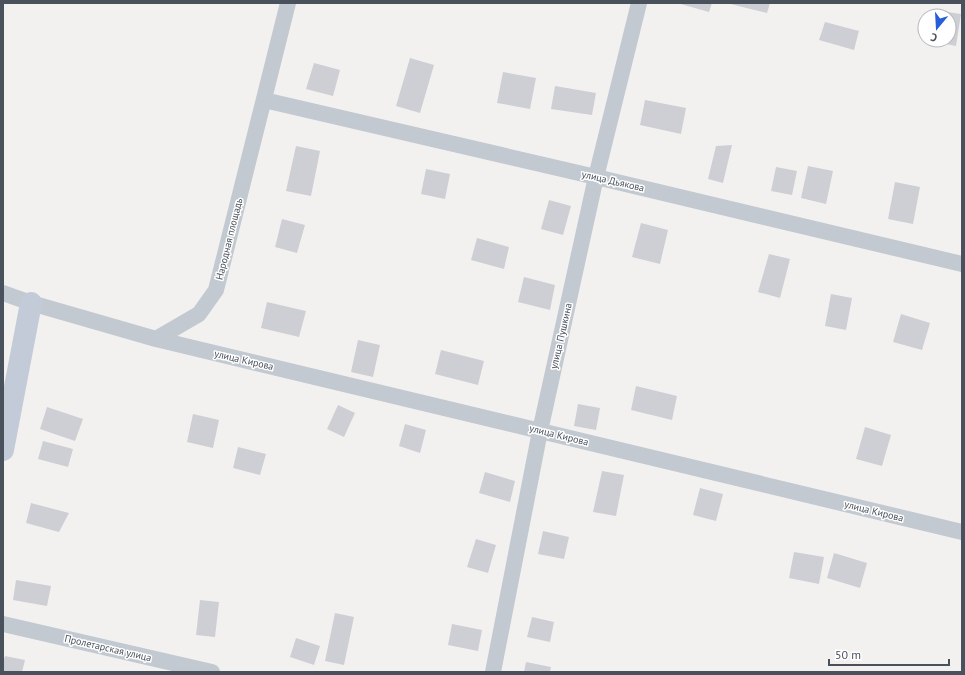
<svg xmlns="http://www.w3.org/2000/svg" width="965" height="675" font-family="'PT Sans',sans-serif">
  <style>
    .building { fill: #cecfd4 }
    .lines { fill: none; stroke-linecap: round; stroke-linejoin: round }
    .street { stroke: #c2c9d1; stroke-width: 16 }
    .secondary { stroke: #c4cbd8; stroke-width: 22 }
    .labels { text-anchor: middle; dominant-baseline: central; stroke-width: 3; stroke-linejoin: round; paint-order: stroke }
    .street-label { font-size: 10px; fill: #49515d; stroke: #fff }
  </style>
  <rect width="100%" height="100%" fill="#f3f1f0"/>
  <!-- building -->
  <path class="building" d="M677,3H712L709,12Z
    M726,3H770L767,13Z
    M941,11L961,14L956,46L935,42L936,40H949V16H940Z
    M825,22L859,31L854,50L819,40Z
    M410,58L434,65L420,113L396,106Z
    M314,63L340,70L333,96L306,89Z
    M503,72L536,78L530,109L497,103Z
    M555,86L596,93L592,115L551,109Z
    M645,100L686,108L681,134L640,125Z
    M732,145L723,183L708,179L716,146Z
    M296,146L320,151L311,196L286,191Z
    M808,166L833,171L826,204L801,198Z
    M776,167L797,171L792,195L771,191Z
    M426,169L450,174L445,199L421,194Z
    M895,182L920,187L913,224L888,219Z
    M549,200L571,206L563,235L541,229Z
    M282,219L305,225L297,253L275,247Z
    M641,223L668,230L660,264L632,257Z
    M477,238L509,247L504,269L471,260Z
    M769,254L790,259L780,298L758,292Z
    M524,277L555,285L550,310L518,302Z
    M831,294L852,298L846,330L825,326Z
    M267,302L306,311L299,337L261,328Z
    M901,314L930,323L922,350L893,342Z
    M358,340L380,345L373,377L351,372Z
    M441,350L484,361L478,385L435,374Z
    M636,386L677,396L672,420L631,410Z
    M578,404L600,408L596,430L574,426Z
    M338,405L355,413L344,437L327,429Z
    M47,407L83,419L75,441L40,429Z
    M193,414L219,420L213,448L187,442Z
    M405,424L426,430L420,453L399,446Z
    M865,427L891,435L882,466L856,459Z
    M43,441L73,449L68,467L38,459Z
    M238,447L266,454L260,475L233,468Z
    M602,471L624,475L616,516L593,512Z
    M485,472L515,481L510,502L479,493Z
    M700,488L723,494L716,521L693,515Z
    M31,503L69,513L59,532L26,523Z
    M543,531L569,537L564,559L538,554Z
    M476,539L496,545L488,573L467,567Z
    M794,552L824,557L819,584L789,578Z
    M834,553L867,563L860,588L827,578Z
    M16,580L51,586L47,606L13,600Z
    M200,600L219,602L215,637L196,635Z
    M335,613L354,617L344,665L325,661Z
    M532,617L554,622L550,642L527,637Z
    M452,624L482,630L478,651L448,645Z
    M296,638L320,646L314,665L290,657Z
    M5,656L25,660L22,672H3V663Z
    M526,662L551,667L550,672H524Z"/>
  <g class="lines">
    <!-- street -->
    <path class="street" d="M264,100L596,177L962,264
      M3,293L31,303L156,339L199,314L216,290L288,3
      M156,339L962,532
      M3,624L212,672
      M493,672L540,431L596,177L639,3"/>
    <!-- secondary -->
    <path class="secondary" d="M3,450L31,303"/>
  </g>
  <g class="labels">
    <!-- street labels -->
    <g class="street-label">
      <text transform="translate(613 181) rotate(13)">улица Дьякова</text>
      <text transform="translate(229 239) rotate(-76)">Народная площадь</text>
      <text transform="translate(561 336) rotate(-77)">улица Пушкина</text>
      <text transform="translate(244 360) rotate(13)">улица Кирова</text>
      <text transform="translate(559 435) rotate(14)">улица Кирова</text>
      <text transform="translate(874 511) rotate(14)">улица Кирова</text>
      <text transform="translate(108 648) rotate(13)">Пролетарская улица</text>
    </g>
  </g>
  <!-- border -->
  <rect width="965" height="675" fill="none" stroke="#49515d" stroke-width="8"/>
  <!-- north arrow -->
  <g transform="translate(937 28) rotate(198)"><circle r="19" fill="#ffffff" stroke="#b6b9be"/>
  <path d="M0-3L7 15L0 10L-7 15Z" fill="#255ed8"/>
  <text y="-6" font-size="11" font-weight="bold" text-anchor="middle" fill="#49515d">С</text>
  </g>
  <!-- scale -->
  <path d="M829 659v6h120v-6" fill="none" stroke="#49515d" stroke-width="2"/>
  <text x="835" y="659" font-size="12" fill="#49515d" stroke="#ffffff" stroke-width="3" paint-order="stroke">50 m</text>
</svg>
